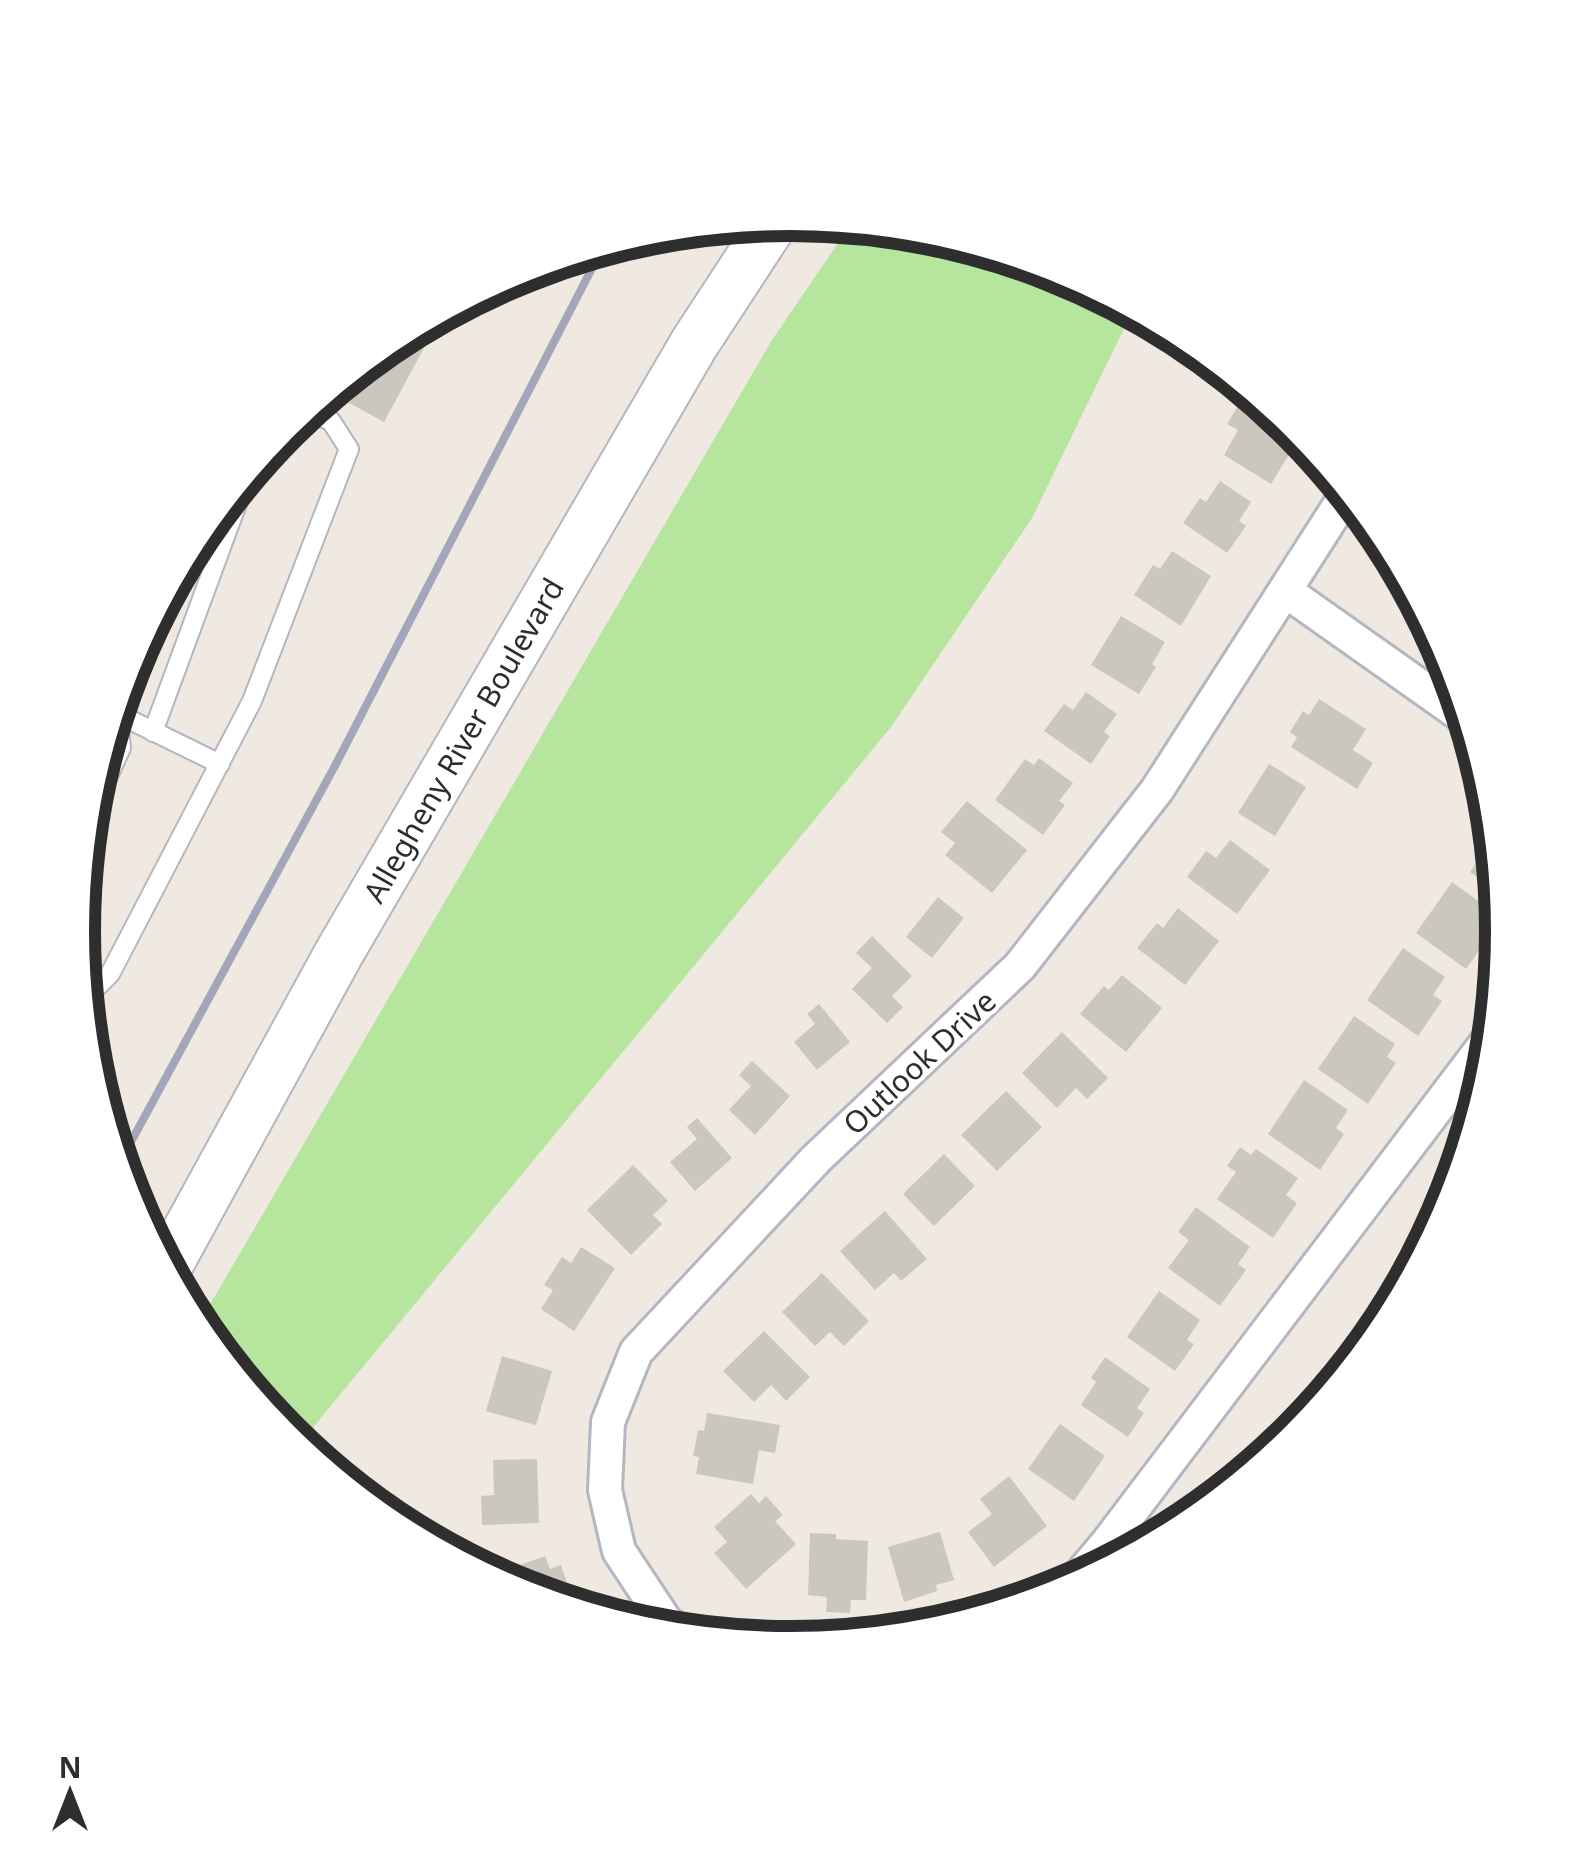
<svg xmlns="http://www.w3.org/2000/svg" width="1581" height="1863" font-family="'Noto Sans',sans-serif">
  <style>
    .green { fill: #b6e59e }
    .building { fill: #cbc7bf }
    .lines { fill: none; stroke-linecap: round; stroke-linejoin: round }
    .service-casing { stroke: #b4b7c1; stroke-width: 22 }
    .minor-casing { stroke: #b4b7c1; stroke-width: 38 }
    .secondary-casing { stroke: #b4b7c1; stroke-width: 52 }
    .service { stroke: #fff; stroke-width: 18 }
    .minor { stroke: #fff; stroke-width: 32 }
    .secondary { stroke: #fff; stroke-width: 48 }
    .rail { stroke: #a3a6b8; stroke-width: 8 }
    .labels { text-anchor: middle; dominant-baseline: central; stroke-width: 8; stroke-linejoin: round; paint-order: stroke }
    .street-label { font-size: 30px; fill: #2e2e2e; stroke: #fff }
    .rim { fill: none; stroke: #2e2e2e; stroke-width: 12 }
  </style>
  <rect width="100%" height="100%" fill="#efe9e1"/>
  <!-- green -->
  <path class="green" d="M851,224L930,232L1064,273L1133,310L1032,518L891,727L315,1425L304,1450L286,1435L197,1327L772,340Z"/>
  <!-- building -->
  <path class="building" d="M443,313L384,422L329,392L395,338Z
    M1244,396L1297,430L1285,450L1290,453L1271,484L1224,455L1238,430L1227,424Z
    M1220,481L1251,502L1239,521L1246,526L1227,553L1183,523L1200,498L1206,502Z
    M1172,551L1211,576L1181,626L1134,595L1153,565L1160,569Z
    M1121,616L1165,642L1152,664L1156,667L1139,694L1091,665Z
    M1086,692L1117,714L1104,732L1110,736L1091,764L1044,731L1064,704L1073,710Z
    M1319,699L1366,729L1353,750L1373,763L1357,789L1291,747L1297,737L1290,732L1303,711L1309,715Z
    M1039,758L1073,783L1059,801L1065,805L1043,835L995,800L1025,759L1034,765Z
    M1269,764L1306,787L1275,836L1238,813Z
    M967,801L1027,850L992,893L945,855L955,843L941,832Z
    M1494,837L1500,893L1470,872Z
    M1230,840L1270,870L1237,914L1187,877L1206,851L1216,858Z
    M1452,882L1495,913L1484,929L1491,934L1466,969L1416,933Z
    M938,897L964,918L932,958L906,937Z
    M1178,908L1219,941L1185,985L1137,948L1157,923L1163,928Z
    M872,936L912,976L892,996L903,1007L887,1023L852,989L872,968L856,953Z
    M1403,948L1445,977L1433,995L1442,1001L1418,1036L1367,1000Z
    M1122,975L1162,1008L1126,1052L1080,1014L1104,986L1109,990Z
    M819,1004L850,1042L817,1070L794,1042L815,1024L807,1014Z
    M1354,1016L1395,1044L1387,1057L1396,1063L1368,1104L1318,1069Z
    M1062,1032L1108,1078L1087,1099L1076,1088L1057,1108L1022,1073Z
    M752,1061L790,1096L755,1135L729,1110L751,1086L739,1075Z
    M1304,1080L1348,1110L1336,1128L1344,1134L1320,1170L1268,1134Z
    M1006,1091L1042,1127L997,1171L961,1135Z
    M697,1118L732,1158L695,1191L670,1162L697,1139L687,1127Z
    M1240,1147L1251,1155L1256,1149L1298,1178L1286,1195L1297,1203L1273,1238L1217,1199L1236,1172L1227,1166Z
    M944,1154L975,1186L934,1226L903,1194Z
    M633,1165L668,1201L653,1215L662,1224L631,1255L587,1210Z
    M1196,1207L1250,1247L1238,1264L1246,1270L1220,1306L1168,1268L1189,1240L1178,1232Z
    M885,1211L927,1259L901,1281L894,1273L875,1290L840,1251Z
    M581,1247L615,1268L574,1331L541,1309L553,1290L544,1285L562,1257L571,1263Z
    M822,1273L869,1321L844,1346L830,1332L815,1346L782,1312Z
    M1159,1291L1200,1320L1187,1340L1194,1344L1175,1371L1127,1337Z
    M1382,1314L1388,1319L1370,1343L1364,1339Z
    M764,1331L810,1377L786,1401L771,1385L754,1402L723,1371Z
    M502,1356L552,1371L536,1425L486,1411Z
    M1105,1357L1150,1389L1137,1408L1144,1413L1128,1437L1081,1405L1096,1382L1091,1378Z
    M707,1413L780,1425L775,1453L759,1450L753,1484L696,1474L699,1457L693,1456L698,1430L704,1431Z
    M1060,1424L1105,1456L1074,1501L1028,1469Z
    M537,1459L539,1523L482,1525L481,1496L494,1495L493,1460Z
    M1009,1476L1047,1526L994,1567L968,1532L992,1514L980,1499Z
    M751,1494L759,1503L766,1496L783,1515L775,1521L796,1544L746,1589L714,1553L727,1542L714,1527Z
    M940,1532L954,1580L936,1585L937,1591L904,1602L888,1547Z
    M810,1533L836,1534V1539L868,1541L866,1600H851L850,1613L826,1612L827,1597L808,1595Z
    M545,1556L550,1569L561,1565L568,1586L560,1589L565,1605L517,1590L497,1579L495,1574Z"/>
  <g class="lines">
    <defs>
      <path id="service" d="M118,714L220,764
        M153,732L248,474
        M89,817L121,748L117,709
        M84,994L91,993L110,974L252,701L349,449L331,421L307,411"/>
      <path id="minor" d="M1287,592L1468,720
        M1071,1586L1108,1542L1493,1034
        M683,1634L666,1622L619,1551L605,1490L608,1422L636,1352L816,1159L1020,966L1157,790L1348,492"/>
      <path id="secondary" d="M166,1269L339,953L694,344L775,220"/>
    </defs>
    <!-- service casing -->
    <use href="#service" class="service-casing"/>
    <!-- minor casing -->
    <use href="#minor" class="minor-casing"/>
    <!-- secondary casing -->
    <use href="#secondary" class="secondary-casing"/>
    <!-- service -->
    <use href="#service" class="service"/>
    <!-- minor -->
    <use href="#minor" class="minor"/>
    <!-- secondary -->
    <use href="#secondary" class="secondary"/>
    <!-- rail -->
    <path class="rail" d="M119,1164L337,762L603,247"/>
  </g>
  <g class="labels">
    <!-- street labels -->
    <g class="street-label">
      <text transform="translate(463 740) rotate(-60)">Allegheny River Boulevard</text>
      <text transform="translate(919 1062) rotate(-43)">Outlook Drive</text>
    </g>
  </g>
  <!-- crop -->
  <path d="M0 0H1581V1863H0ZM95 931a695 695 0 1 1 1390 0a695 695 0 1 1-1390 0Z" fill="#fff" fill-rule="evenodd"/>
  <path class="rim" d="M95 931a695 695 0 1 1 1390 0a695 695 0 1 1-1390 0Z"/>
  <!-- north arrow -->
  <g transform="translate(70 1793)" stroke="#ffffff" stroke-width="8" paint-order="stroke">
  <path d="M0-8L18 38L0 25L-18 38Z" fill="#2e2e2e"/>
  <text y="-15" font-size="28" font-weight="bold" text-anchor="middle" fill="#2e2e2e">N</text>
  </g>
</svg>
